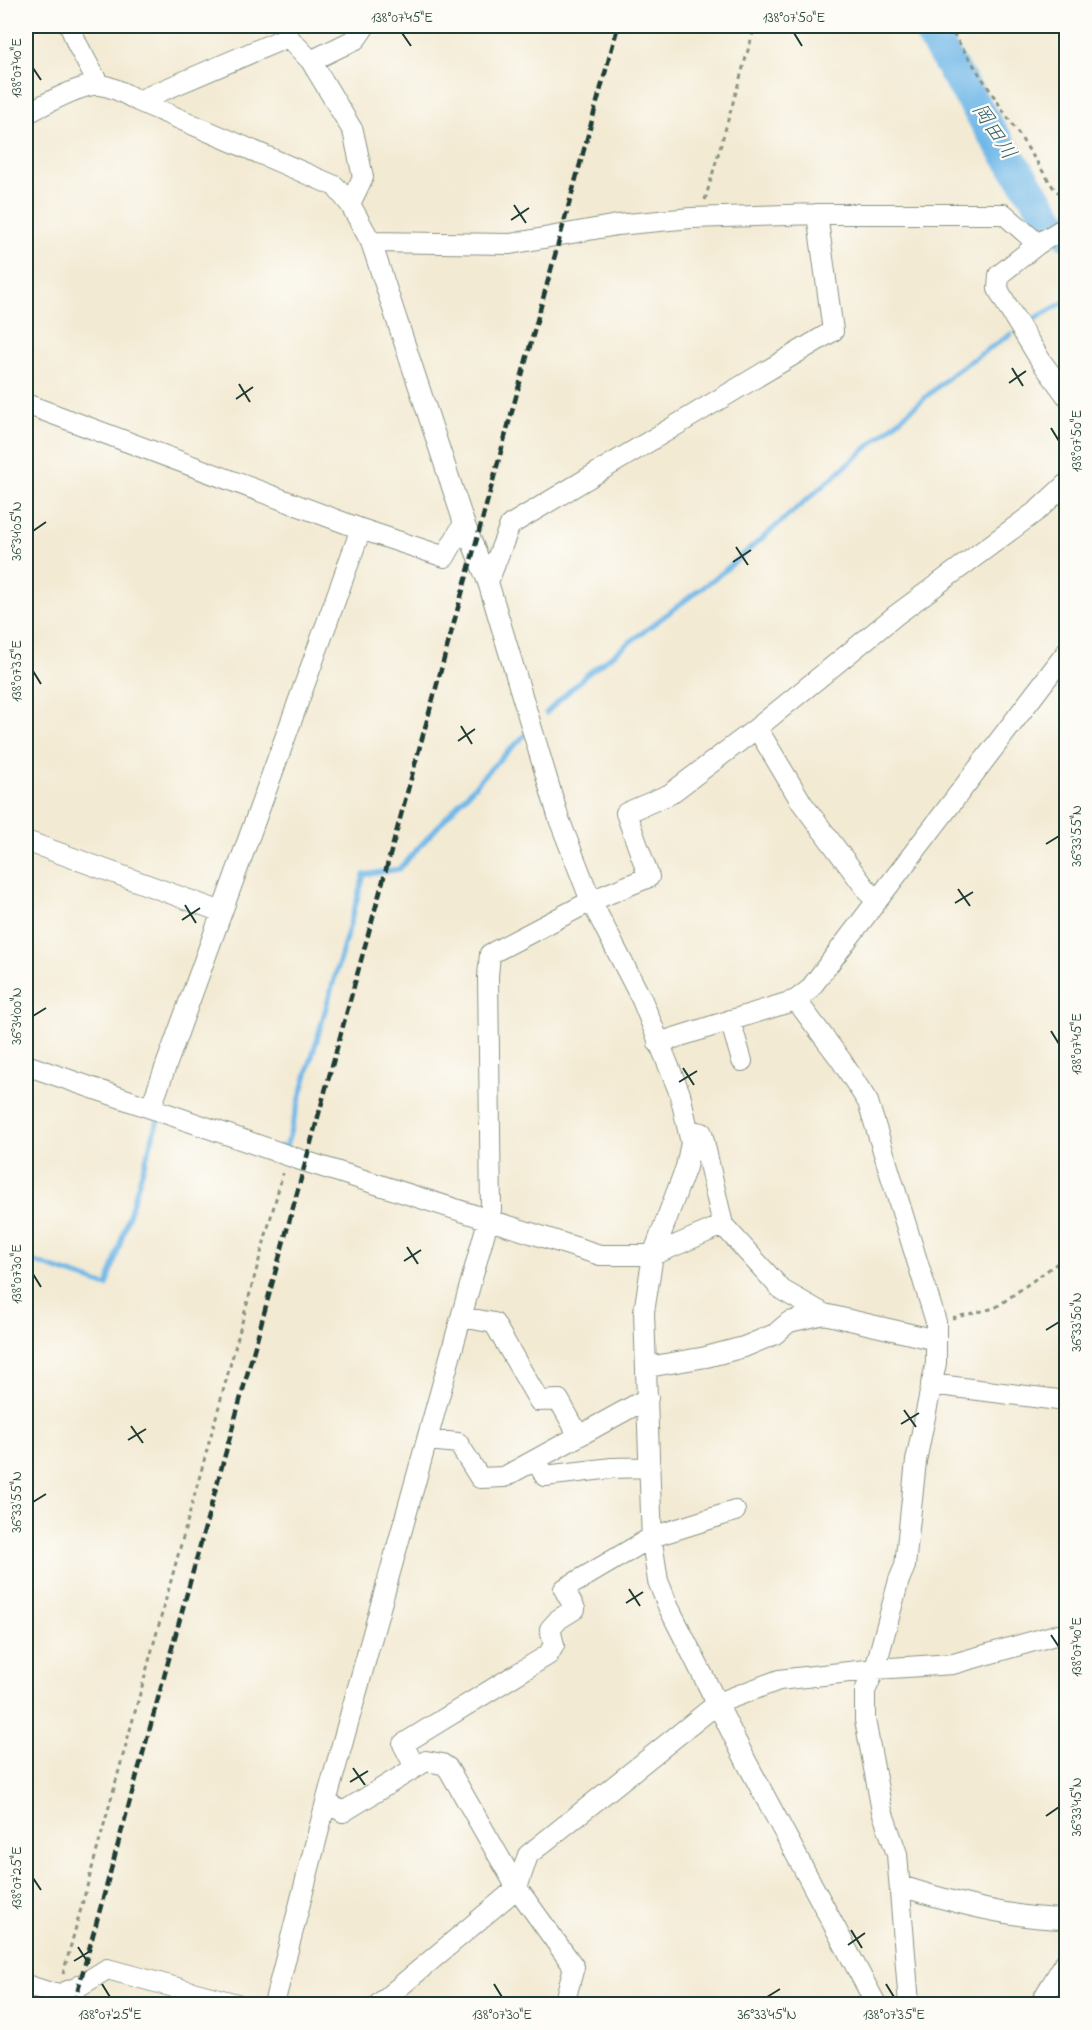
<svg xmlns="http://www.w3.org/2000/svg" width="1092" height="2030" font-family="'Indie Flower','Klee One',sans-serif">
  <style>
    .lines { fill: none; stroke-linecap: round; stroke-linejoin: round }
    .stream { stroke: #70b8e8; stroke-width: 5 }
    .river { stroke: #70b8e8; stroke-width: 32 }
    .minor-casing { stroke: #899484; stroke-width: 22 }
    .path { stroke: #899484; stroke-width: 3; stroke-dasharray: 4.5 4.5; stroke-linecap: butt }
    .minor { stroke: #fff; stroke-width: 20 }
    .rail { stroke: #1f3d34; stroke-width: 4.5; stroke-dasharray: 9 4.5; stroke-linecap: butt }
    .ticks { fill: none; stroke: #1f3d34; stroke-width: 2 }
    .labels { text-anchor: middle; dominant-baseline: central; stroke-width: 4.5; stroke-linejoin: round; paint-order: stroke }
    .water-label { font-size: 21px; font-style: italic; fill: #37626a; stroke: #fdfcf7 }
    .neatline { fill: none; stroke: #1f3d34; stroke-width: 2 }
    .ticks-label { font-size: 15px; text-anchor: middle; fill: #1f3d34 }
  </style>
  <rect width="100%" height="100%" fill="#fdfcf7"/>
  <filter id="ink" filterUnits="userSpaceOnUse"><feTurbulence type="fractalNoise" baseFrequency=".0167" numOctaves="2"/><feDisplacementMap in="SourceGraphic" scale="12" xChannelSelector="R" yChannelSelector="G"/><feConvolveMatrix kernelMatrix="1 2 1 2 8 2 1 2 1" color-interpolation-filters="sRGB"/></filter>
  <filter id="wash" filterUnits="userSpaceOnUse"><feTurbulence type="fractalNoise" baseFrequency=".008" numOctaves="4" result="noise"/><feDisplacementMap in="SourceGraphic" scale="24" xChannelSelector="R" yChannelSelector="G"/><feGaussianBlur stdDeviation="1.35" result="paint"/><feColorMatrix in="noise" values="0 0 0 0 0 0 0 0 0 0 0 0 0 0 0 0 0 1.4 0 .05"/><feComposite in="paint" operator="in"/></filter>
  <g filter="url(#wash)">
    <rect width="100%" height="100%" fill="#f3ead3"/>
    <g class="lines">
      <!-- stream -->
      <path class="stream" d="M1029,322L1066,301
        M546,713L586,675L723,572L957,370L1011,334
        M281,1146L286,1147L364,875L399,869L493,766L526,734
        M26,1259L107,1286L158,1120"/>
      <!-- river -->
      <path class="river" d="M926,26L993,134L1051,220L1066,233"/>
    </g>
  </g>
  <g filter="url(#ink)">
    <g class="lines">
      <defs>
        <path id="minor" d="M70,26L77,44L99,85
          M311,61L356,39L365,26
          M138,101L288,37L311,61L353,131L363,177L350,204
          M26,114C41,106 83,83 99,85C112,86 128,95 138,101L335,186L350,204L371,242L464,523L488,582L559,819L591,901L642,1000L680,1094L691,1143L686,1167L653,1255L644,1312L652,1542L658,1581L668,1606L747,1763L876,2004
          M1066,227L1038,244L999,275L998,289L1009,309L1041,361L1066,395
          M371,242L510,244L617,225L691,218L817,214H1004L1038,244
          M26,404L361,529L445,557L464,523
          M488,582L510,525L833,331L817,214
          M757,728L802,803L876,902
          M26,841L222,912
          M796,1000L841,1060L868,1102L936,1322V1363L916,1461L905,1566L899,1580L875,1669L865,1691V1720L882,1811L897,1854L909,2004
          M730,1020L742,1061
          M658,1043L796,1000L809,990L1066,653
          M26,1065L304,1161L600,1255H653L723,1225L782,1290L824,1314L936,1340
          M151,1107L361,529
          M688,1130L702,1133L723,1225
          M462,1317L494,1323L539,1401L559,1400L579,1436
          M648,1367L706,1357L744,1347L775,1334L789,1322L824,1314
          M931,1384L1066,1401
          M428,1440L458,1443L480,1478L504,1477L648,1398
          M536,1460L545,1476L612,1468L650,1467
          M415,1767L403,1744L548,1655L554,1645L550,1629L559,1619L575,1609L564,1589L652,1537L735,1511
          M326,1802L343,1812L426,1761L442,1764L448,1768L517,1888L574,1967L564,2004
          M901,1886C955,1903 1010,1918 1066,1919
          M26,1985L57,1995L78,1987L107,1969L237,2004
          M274,2004L326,1802L491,1210L488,976L490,954L591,901L649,877L626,813L670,794L757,728L896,615L1038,510L1066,484
          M379,2004L517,1888L528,1855L718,1703L779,1680L875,1669L953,1664L1066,1632
          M1040,2004L1066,1961"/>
      </defs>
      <!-- minor casing -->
      <use href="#minor" class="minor-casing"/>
      <!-- path -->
      <path class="path" d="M948,26L1055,190L1066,197
        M705,200L755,26
        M952,1318L995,1308L1066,1257
        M63,1974L283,1173"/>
      <!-- minor -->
      <use href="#minor" class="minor"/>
      <!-- rail -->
      <path class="rail" d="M74,2004L618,26"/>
    </g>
  </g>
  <!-- ticks -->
  <path class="ticks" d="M402,33L411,46M794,33L802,46M33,68L41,80M514,205L526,223M511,220L529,208M1012,368L1023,386M1009,383L1026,371M239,384L250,402M236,399L253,387M1051,428L1059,441M33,531L46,522M736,547L748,565M733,562L751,550M33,671L41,684M461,726L472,744M458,741L475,729M1046,844L1059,836M958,889L970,906M955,903L973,892M185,905L196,923M182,920L200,908M33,1016L46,1008M1051,1031L1059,1044M683,1068L694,1085M679,1082L697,1071M407,1247L418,1264M404,1261L421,1250M33,1274L41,1287M1046,1330L1059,1322M904,1410L916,1427M901,1424L919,1413M131,1426L143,1443M128,1440L146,1429M33,1502L46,1494M629,1589L640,1606M626,1603L643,1592M1051,1635L1059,1647M353,1768L365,1785M350,1782L368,1771M1046,1816L1059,1807M33,1878L41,1890M851,1930L862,1948M848,1945L865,1933M78,1947L89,1964M74,1961L92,1950M102,1984L110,1997M494,1984L502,1997M886,1984L894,1997M767,1997L780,1989"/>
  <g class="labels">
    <!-- water labels -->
    <g class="water-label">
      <text transform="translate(993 132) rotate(57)">岡田川</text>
    </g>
  </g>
  <!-- margin -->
  <rect width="1092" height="2030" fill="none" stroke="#fdfcf7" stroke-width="66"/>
  <rect x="33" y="33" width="1026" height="1964" class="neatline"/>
  <g class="ticks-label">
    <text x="402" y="22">138°07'45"E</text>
    <text x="794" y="22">138°07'50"E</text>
    <text transform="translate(16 68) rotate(-90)" y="5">138°07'40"E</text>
    <text transform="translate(1076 441) rotate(-90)" y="5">138°07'50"E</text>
    <text transform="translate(16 531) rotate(-90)" y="5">36°34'05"N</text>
    <text transform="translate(16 671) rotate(-90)" y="5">138°07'35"E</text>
    <text transform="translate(1076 836) rotate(-90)" y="5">36°33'55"N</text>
    <text transform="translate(16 1016) rotate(-90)" y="5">36°34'00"N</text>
    <text transform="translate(1076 1044) rotate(-90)" y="5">138°07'45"E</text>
    <text transform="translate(16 1274) rotate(-90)" y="5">138°07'30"E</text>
    <text transform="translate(1076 1322) rotate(-90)" y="5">36°33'50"N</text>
    <text transform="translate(16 1502) rotate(-90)" y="5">36°33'55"N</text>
    <text transform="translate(1076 1647) rotate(-90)" y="5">138°07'40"E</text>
    <text transform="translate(1076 1807) rotate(-90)" y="5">36°33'45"N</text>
    <text transform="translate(16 1878) rotate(-90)" y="5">138°07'25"E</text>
    <text x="110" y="2019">138°07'25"E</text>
    <text x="502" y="2019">138°07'30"E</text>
    <text x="767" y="2019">36°33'45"N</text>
    <text x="894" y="2019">138°07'35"E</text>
  </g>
</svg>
